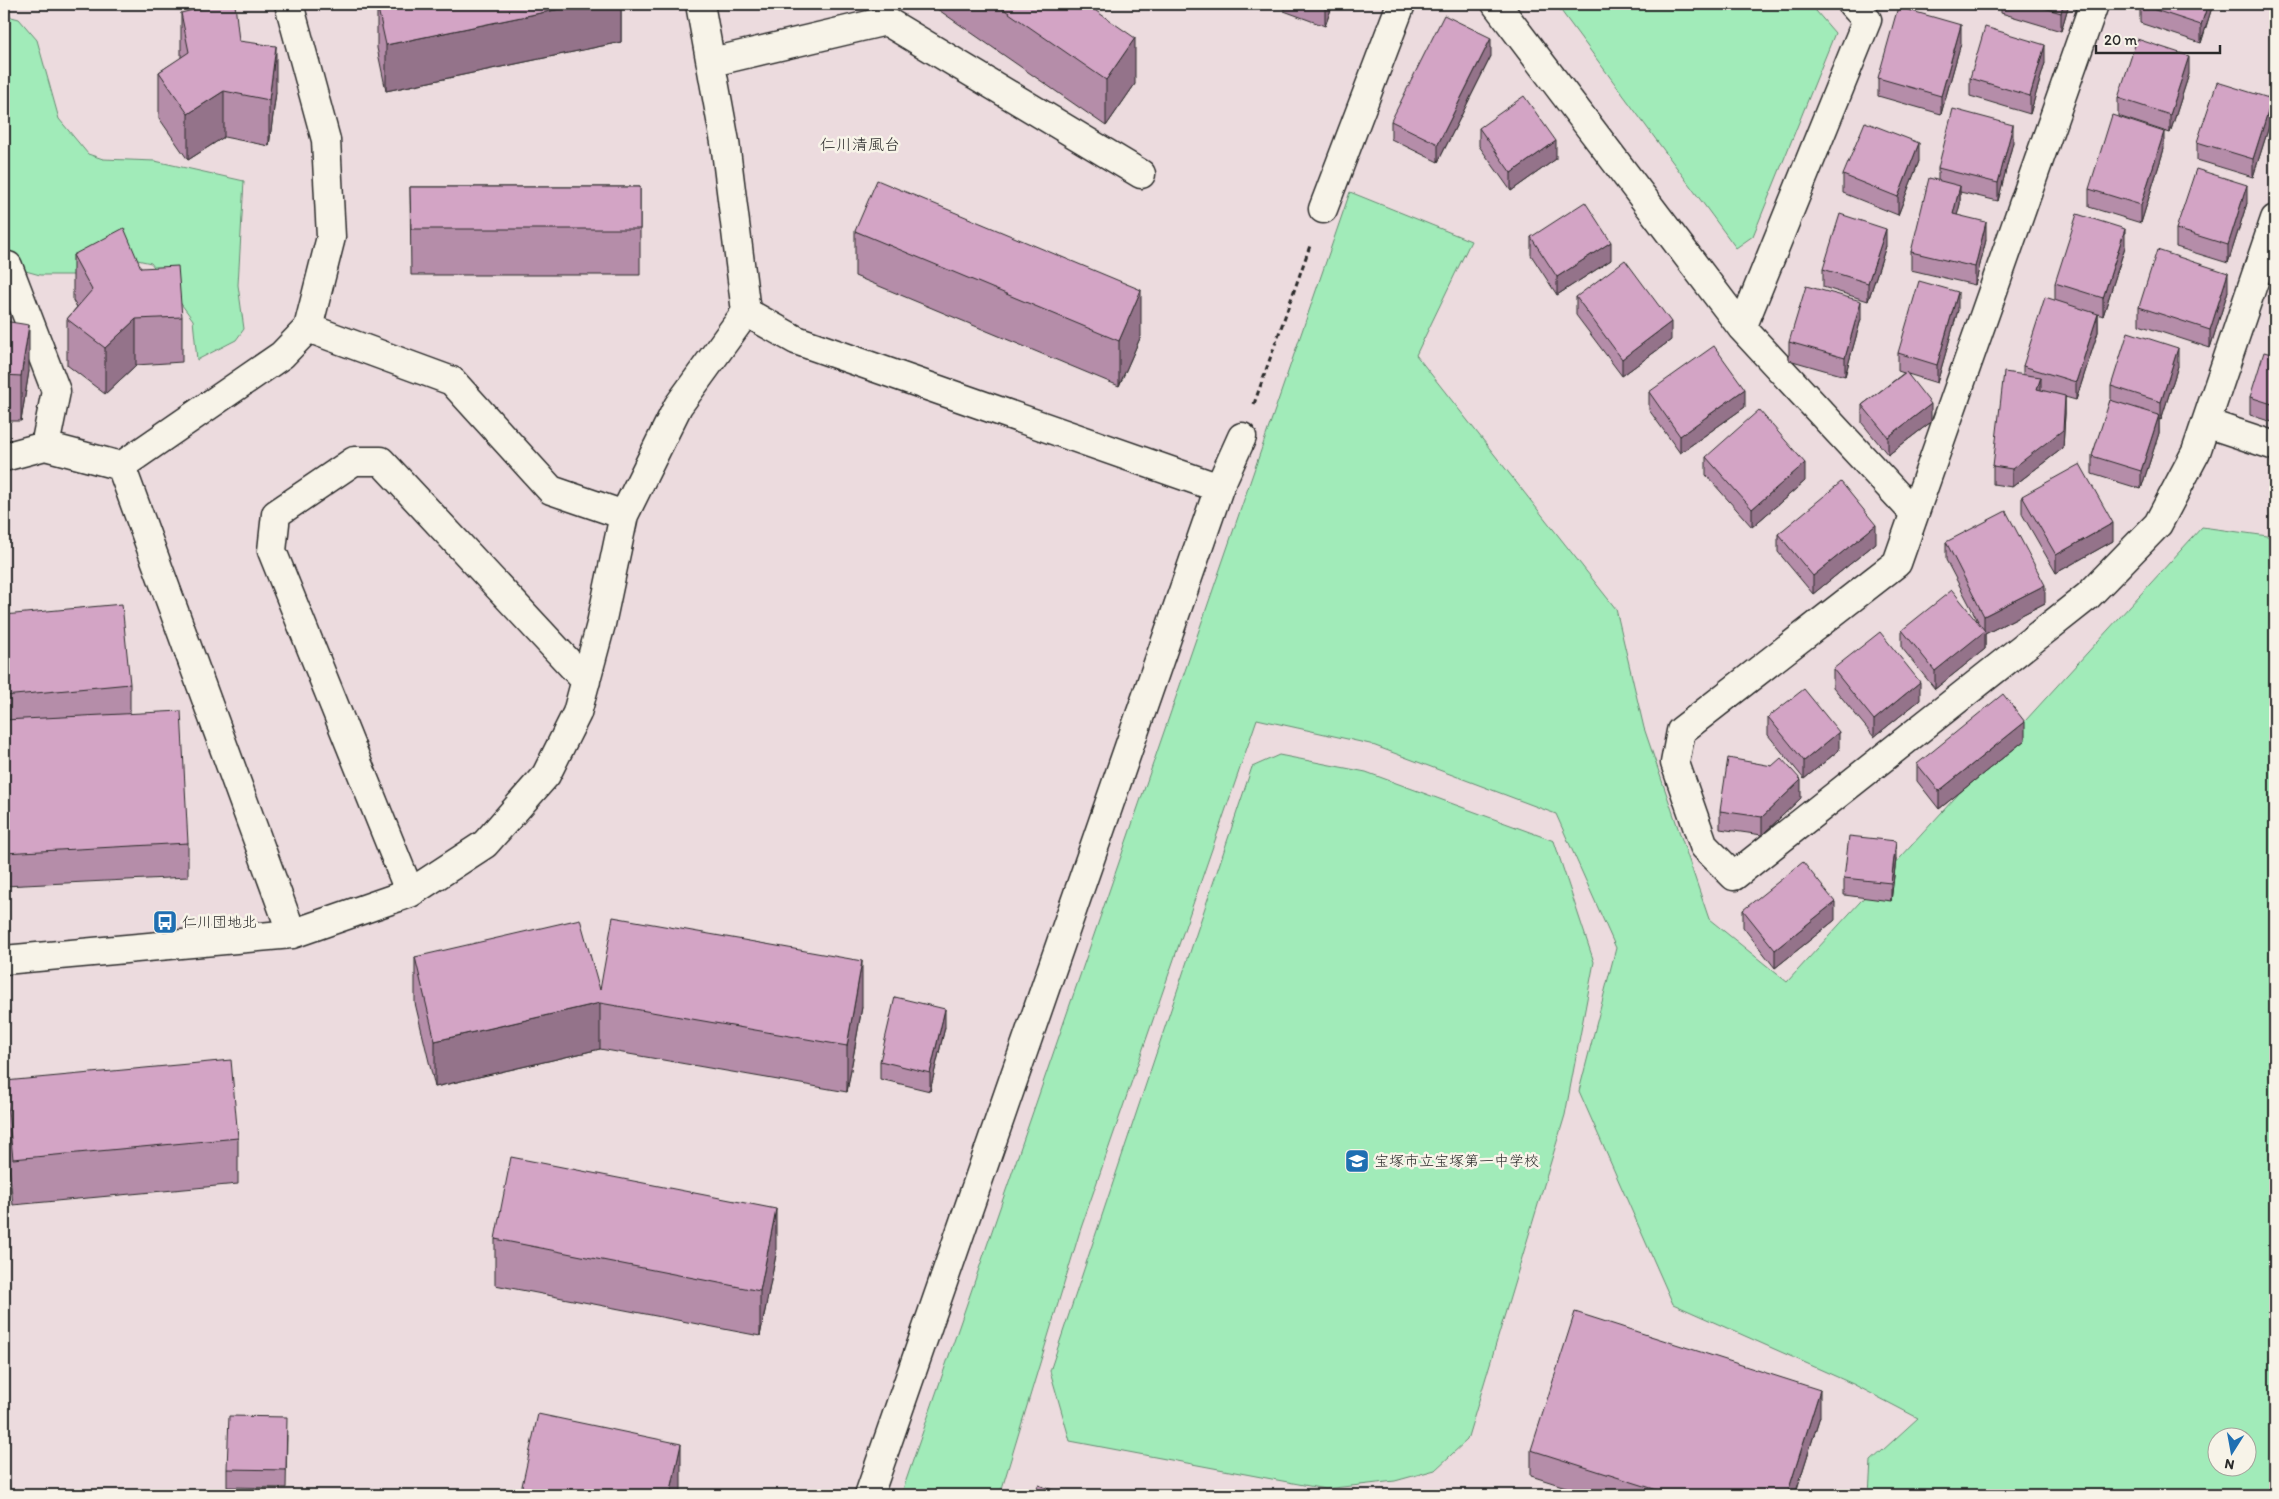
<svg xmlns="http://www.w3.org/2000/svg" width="2279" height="1499" font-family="Itim,'Klee One',sans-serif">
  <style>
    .green { fill: #a1ebb9; stroke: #668b72; fill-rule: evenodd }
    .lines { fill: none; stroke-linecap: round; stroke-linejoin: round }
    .street-casing { stroke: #2b2b2b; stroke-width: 31 }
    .path { stroke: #2b2b2b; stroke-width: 3; stroke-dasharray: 5 4; stroke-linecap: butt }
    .street { stroke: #f7f3e8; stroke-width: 28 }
    .wall { fill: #b58da9; stroke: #2b2b2b }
    .shaded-wall { fill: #94738a; stroke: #2b2b2b }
    .building { fill: #d3a4c5; stroke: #2b2b2b }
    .labels { text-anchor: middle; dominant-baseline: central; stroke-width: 5; stroke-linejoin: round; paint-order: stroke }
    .poi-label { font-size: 15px; fill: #2b2b2b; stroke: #f7f3e8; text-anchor: start }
    .neighbourhood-label { font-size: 16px; fill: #2b2b2b; stroke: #f7f3e8 }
  </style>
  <rect width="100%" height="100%" fill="#ecdbde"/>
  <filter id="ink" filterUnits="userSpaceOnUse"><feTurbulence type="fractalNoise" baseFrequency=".02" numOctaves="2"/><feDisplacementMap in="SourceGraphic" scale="10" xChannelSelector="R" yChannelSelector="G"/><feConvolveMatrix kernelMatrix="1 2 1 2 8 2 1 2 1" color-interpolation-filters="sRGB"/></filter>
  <g filter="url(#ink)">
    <!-- green -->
    <path class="green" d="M1556,4H1810L1835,33L1753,236L1736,248Z
      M4,15L19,19L37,40L59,119L88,154L103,159L155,161L244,181L238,285L244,329L236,340L197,360L193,320L151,263L124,257L83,275H40L4,265Z
      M1350,192L1471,241L1416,355L1616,609L1644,728L1709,919L1787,982L2202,527L2275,537V1495H1869L1871,1461L1918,1418L1853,1384L1673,1304L1579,1091L1616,948L1556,814L1370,744L1257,719L1080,1231L1000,1495H901ZM2216,1436H2246V1466H2216Z
      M1279,755L1366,772L1554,841L1594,962L1565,1115L1467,1440L1435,1470L1395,1481L1325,1489L1070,1441L1050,1371L1252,767Z"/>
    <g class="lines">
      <defs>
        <path id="street" d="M289,4L326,140L331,237L308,328L282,355L121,466L292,934
          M1496,4L1742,328L1914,513
          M2094,4L1897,563L1681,731L1675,763L1704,846L1734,876L2088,596L2158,524L2196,452L2275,219
          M712,62L886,21L1141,174
          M1323,209L1401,4
          M4,265L8,266L56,391L45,446L121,466
          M746,312L796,340L1219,488
          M308,328L452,381L551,490L624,515
          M1742,328L1867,20L1852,4
          M2206,423L2275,446
          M4,457L45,446
          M410,893L272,551L276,514L354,461H381L586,681
          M4,960L292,934L410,893L485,844L546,775L577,713L601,624L624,515L678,406L746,312L725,142L700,4
          M869,1495L1219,488L1242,437"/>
      </defs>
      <!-- street casing -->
      <use href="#street" class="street-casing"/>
      <!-- path -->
      <path class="path" d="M1254,404L1311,243"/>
      <!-- street -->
      <use href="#street" class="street"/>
    </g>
    <!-- wall -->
    <path class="wall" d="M377,4H621V42L386,91L377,48Z
      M930,4H1086L1135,84L1106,126Z
      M1284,4H1333L1325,26L1284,11Z
      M2001,4H2069L2061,31L2001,13Z
      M2213,4L2201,43L2140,23V5Z
      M181,13L239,41L276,92L269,146L224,137L188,160L159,118V72L181,58Z
      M1961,43L1941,114L1878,96V78Z
      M1491,56L1438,162L1391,139V121Z
      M2045,63L2030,114L1970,96V78Z
      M2189,74L2170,133L2118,116V98Z
      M2272,117L2253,177L2197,160V142Z
      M1479,128L1556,159L1511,191L1479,146Z
      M2013,142L1998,201L1960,192V204L1957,215L1986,240L1975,285L1911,270V252L1938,180V168Z
      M2164,149L2141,223L2089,207V189Z
      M1919,161L1898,215L1843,193V175Z
      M410,187H640V275H411Z
      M2247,203L2228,263L2176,247V229Z
      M855,231L1141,336L1119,386L855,276Z
      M1531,237L1611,260L1557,295L1531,255Z
      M1886,246L1868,301L1823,287V269Z
      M2125,247L2103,316L2098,314V332L2076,400L2065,397V414L2063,448L2012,487L1993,484V466L2023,375V366L2055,300V283Z
      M73,255L141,268L182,317V362L136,365L105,394L67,365V319L77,307L73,301Z
      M2228,291L2210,348L2139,325V307Z
      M1576,297L1671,340L1622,376L1576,315Z
      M1958,310L1937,383L1908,374L1931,422L1888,455L1862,423V405L1904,373L1898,371V353Z
      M1861,319L1845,376L1789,360V342Z
      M4,321L29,371L21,421H4Z
      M2275,323V347L2274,346V328Z
      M2275,355V423L2250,415V397Z
      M2178,366L2161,420L2159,419V433L2141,489L2092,474V456L2111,401V386Z
      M1649,392L1745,407L1680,453L1649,410Z
      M1706,457L1805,481L1752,527L1706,475Z
      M2022,496L2113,541L2056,573L2022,514Z
      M1778,534L1876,543L1813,594L1778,552Z
      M1946,542L2045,603L1985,634V649L1935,689L1902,648V630L1978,621L1946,560Z
      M4,615L130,684V713L188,843V877L4,886Z
      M1833,669L1920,700L1874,737L1833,687Z
      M1768,717L1839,750L1804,779L1768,735Z
      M2025,740L1939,809L1917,781V764Z
      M1801,798L1762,835L1720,829V811Z
      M1896,859L1891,901L1844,895V878Z
      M1743,910L1835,920L1775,968L1743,927Z
      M415,957L600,990L862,1007L847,1092L600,1049L435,1087L415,1003Z
      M945,1027L930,1091L880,1079V1061Z
      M5,1081L238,1138V1184L13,1205L5,1127Z
      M495,1239L776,1255L760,1336L495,1285Z
      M1820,1416L1795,1495H1591L1531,1476V1450Z
      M287,1435L286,1488L227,1487V1469Z"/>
    <!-- shaded-wall -->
    <path class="shaded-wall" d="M584,4H621V42L386,91V45Z
      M1327,4H1333L1325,26V8Z
      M2063,4H2069L2061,31V13Z
      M2208,4H2213L2201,43V25Z
      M1961,25V43L1941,114V96Z
      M1135,38V84L1106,126V80Z
      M1491,38V56L1438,162V144Z
      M2045,45V63L2030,114V96Z
      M276,46V92L269,146V100Z
      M2189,56V74L2170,133V115Z
      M224,91V137L188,160V114Z
      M2272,99V117L2253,177V159Z
      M2013,125V142L1998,201V183Z
      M2164,132V149L2141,223V205Z
      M1556,141V159L1511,191V173Z
      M1919,143V161L1898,215V197Z
      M2247,185V203L2228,263V245Z
      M1960,186V204L1953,232V214Z
      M1986,222V240L1975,285V267Z
      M1886,229V246L1868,301V283Z
      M2125,229V247L2103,316V298Z
      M1611,242V260L1557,295V277Z
      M2228,273V291L2210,348V330Z
      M1141,290V336L1119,386V341Z
      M1958,292V310L1937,383V365Z
      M1861,301V319L1845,376V358Z
      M2098,314V332L2076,400V382Z
      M136,319V365L105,394V348Z
      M1671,322V340L1622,376V359Z
      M29,325V371L21,421V376Z
      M2178,348V366L2161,420V402Z
      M2041,377V395L2037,389Z
      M1745,389V407L1680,453V436Z
      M2065,396V414L2063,448L2012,487V469Z
      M1931,404V422L1888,455V437Z
      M2159,415V433L2141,489V471Z
      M1805,463V481L1752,527V509Z
      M2113,523V541L2056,573V555Z
      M1876,525V543L1813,594V576Z
      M2045,585V603L1985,634V649L1935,689V671L1984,631V616Z
      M1920,682V700L1874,737V720Z
      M2025,722V740L1939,809V791Z
      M1839,732V750L1804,779V761Z
      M1801,780V798L1762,835V817Z
      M1896,841V859L1891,901V883Z
      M1835,902V920L1775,968V950Z
      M862,961V1007L847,1092V1046Z
      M600,1003V1049L435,1087V1041Z
      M945,1009V1027L930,1091V1073Z
      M776,1209V1255L760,1336V1291Z
      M1820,1390V1416L1795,1495H1787Z
      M681,1444V1489L680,1495H670Z"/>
    <!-- building -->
    <path class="building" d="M217,4H235L239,41L276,46L269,100L224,91L188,114L159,72L189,52L181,13Z
      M377,4H584L386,45Z
      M996,4H1086L1135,38L1106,80Z
      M1313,4H1327L1325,8Z
      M2031,4H2063L2061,13Z
      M2141,4H2208L2201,25L2140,5Z
      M1898,7L1961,25L1941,96L1878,78Z
      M1444,15L1491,38L1438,144L1391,121Z
      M1985,27L2045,45L2030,96L1970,78Z
      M2137,39L2189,56L2170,115L2118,98Z
      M2217,82L2272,99L2253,159L2197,142Z
      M1524,96L1556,141L1511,173L1479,128Z
      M1953,109L2013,125L1998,183L1938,168Z
      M2112,115L2164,132L2141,205L2089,189Z
      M1865,122L1919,143L1898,197L1843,175Z
      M2196,169L2247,185L2228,245L2176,229Z
      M1929,178L1960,186L1953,214L1986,222L1975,267L1911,252Z
      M877,180L1141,290L1119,341L855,231Z
      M410,187H640V229H411Z
      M1585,202L1611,242L1557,277L1531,237Z
      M1840,214L1886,229L1868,283L1823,269Z
      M2077,214L2125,229L2103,298L2055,283Z
      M124,228L141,268L178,266L182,317L136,319L105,348L67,319L92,290L73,255Z
      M2157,250L2228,273L2210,330L2139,307Z
      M1625,260L1671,322L1622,359L1576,297Z
      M1919,281L1958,292L1937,365L1898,353Z
      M1806,286L1861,301L1845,358L1789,342Z
      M2045,297L2098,314L2076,382L2023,366Z
      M4,321L29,325L21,376L4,375Z
      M2128,332L2178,348L2161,402L2111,386Z
      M1714,346L1745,389L1680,436L1649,392Z
      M2264,352L2275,355V405L2250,397Z
      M1906,372L1931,404L1888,437L1862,405Z
      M2004,372L2041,377L2037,389L2065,396L2063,430L2012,469L1993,466Z
      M2110,400L2159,415L2141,471L2092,456Z
      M1759,410L1805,463L1752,509L1706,457Z
      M2080,464L2113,523L2056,555L2022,496Z
      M1841,482L1876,525L1813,576L1778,534Z
      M2006,511L2045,585L1984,616L1946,542Z
      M1952,590L1985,631L1935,671L1902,630Z
      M122,604L130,684L4,696V615Z
      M1880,632L1920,682L1874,720L1833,669Z
      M1804,689L1839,732L1804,761L1768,717Z
      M2003,694L2025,722L1939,791L1917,764Z
      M181,711L188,843L4,853V720Z
      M1728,758L1772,766L1781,758L1801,780L1762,817L1720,811Z
      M1849,836L1896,841L1891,883L1844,878Z
      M1803,862L1835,902L1775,950L1743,910Z
      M613,917L862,961L847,1046L600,1003L435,1041L415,957L580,919L600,990Z
      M895,997L945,1009L930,1073L880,1061Z
      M231,1060L238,1138L13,1159L5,1081Z
      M511,1157L776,1209L760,1291L495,1239Z
      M1575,1312L1820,1390L1787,1495H1673L1531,1450Z
      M538,1414L681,1444L670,1495H520Z
      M229,1416L287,1417L286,1470L227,1469Z
      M1038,1485L1068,1495H1035Z"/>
  </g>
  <!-- icons -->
  <defs>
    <symbol id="bus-square" viewBox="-11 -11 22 22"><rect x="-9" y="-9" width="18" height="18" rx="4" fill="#1f6fb2" stroke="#f7f3e8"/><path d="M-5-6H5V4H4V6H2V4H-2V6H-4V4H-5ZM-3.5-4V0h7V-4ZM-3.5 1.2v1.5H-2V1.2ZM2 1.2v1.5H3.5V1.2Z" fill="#fff"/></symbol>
    <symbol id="school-square" viewBox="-11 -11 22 22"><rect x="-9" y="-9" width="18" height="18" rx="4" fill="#1f6fb2" stroke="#f7f3e8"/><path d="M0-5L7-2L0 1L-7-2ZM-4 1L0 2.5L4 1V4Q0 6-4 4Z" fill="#fff"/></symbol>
  </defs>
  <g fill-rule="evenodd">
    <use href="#bus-square" x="151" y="908" width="28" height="28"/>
    <use href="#school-square" x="1343" y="1147" width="28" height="28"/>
  </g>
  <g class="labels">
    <!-- poi labels -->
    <g class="poi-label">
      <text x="182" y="922">仁川団地北</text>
      <text x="1374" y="1161">宝塚市立宝塚第一中学校</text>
    </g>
    <!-- neighbourhood labels -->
    <g class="neighbourhood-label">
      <text x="860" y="144">仁川清風台</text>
    </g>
  </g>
  <!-- margin -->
  <rect width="2279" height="1499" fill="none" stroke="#f7f3e8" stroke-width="20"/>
  <rect x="10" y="10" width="2259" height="1479" fill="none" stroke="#2b2b2b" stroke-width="2" filter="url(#ink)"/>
  <!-- north arrow -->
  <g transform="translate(2232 1452) rotate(191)"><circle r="24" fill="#f7f3e8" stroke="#a5a39c"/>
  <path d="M0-4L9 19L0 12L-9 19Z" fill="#1f6fb2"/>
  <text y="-8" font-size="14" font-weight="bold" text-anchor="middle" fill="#2b2b2b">N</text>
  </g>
  <!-- scale -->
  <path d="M2096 45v8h124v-8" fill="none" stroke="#2b2b2b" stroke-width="2.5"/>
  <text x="2104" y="45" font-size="15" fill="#2b2b2b" stroke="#f7f3e8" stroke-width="4" paint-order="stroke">20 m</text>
</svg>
